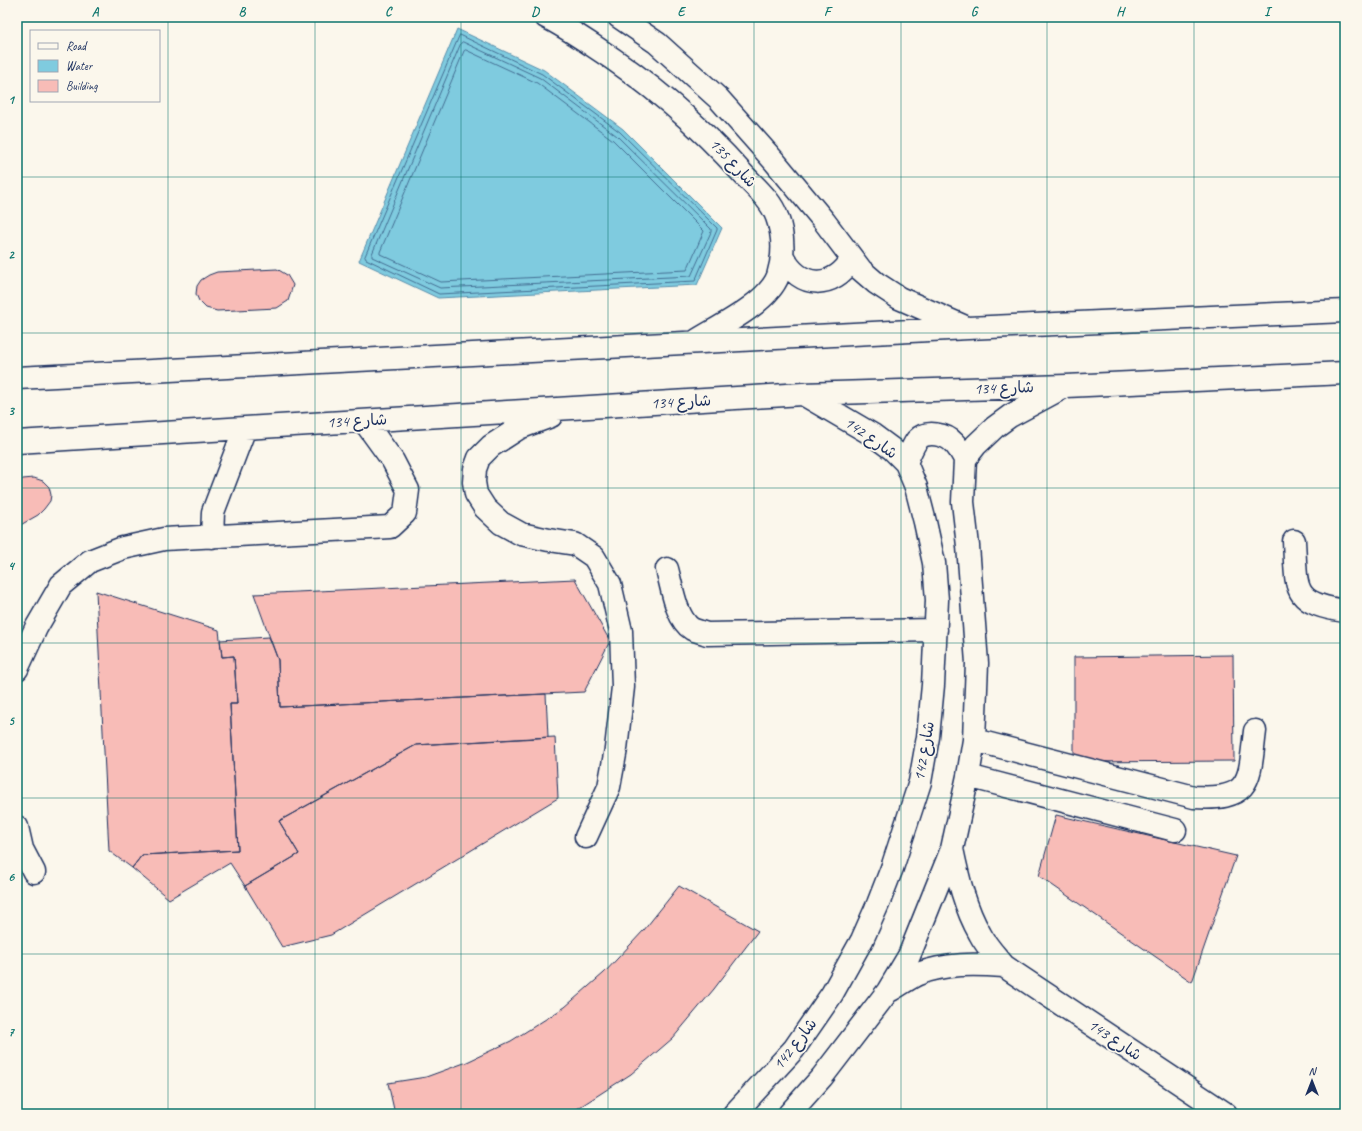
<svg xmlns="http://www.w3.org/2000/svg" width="1362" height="1131" font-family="Caveat,'Playpen Sans Arabic',sans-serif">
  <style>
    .water { fill: #7fcbdf; stroke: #578dab }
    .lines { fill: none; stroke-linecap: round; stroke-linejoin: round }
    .shore { stroke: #436d92; stroke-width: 1 }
    .building { fill: #f8bcb7; stroke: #1b2f5e }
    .minor-casing { stroke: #1b2f5e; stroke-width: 25 }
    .minor { stroke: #fbf7ec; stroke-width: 22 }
    .grid { fill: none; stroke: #0f766e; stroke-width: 1; stroke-opacity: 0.55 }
    .labels { text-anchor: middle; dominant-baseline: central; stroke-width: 3.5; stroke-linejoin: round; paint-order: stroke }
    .street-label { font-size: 16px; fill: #1b2f5e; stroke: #fbf7ec }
    .neatline { fill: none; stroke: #0f766e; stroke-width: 1.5 }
    .grid-label { font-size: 13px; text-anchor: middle; font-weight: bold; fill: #0f766e }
  </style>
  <rect width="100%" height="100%" fill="#fbf7ec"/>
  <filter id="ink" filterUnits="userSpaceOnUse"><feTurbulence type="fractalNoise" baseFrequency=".025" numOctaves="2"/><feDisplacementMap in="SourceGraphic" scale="8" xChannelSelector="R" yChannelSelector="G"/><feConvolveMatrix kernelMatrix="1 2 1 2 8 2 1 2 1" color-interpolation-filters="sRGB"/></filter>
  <g filter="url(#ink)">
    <!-- water -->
    <path class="water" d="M457,29L544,70L623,129L722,228L697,285L438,298L359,261Z"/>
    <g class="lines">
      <!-- shore -->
      <path class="shore" d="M460,35L542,74L620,132L717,228V230L695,281L439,294L366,259L365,257Z
        M463,42L540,78L617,136L711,229V232L691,276L440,288L372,257V254L461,43Z
        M466,50L537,83L613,140L704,231L687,270L441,282L380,254V252L464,51Z"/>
    </g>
    <!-- building -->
    <path class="building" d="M277,269L287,275L293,285L288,301L277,308L217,311L206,308L199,301L196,294L197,286L201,280L209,275L217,272Z
      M34,478L43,481L49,487L51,495L50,501L44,509L38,515L17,527V482L23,479Z
      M575,579L610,641L584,692L280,707L278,660L254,594Z
      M96,591L219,630L222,657L234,656L237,704H230L238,850L142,855L132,868L109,851Z
      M269,637L278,660L280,707L546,694L548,737L416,745L279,821L299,854L245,886L230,863L169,899L132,868L142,855L238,850L230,704H237L234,656L222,657L220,640Z
      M1233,655L1234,761L1074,762V657Z
      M555,737L558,798L331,935L282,947L245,886L299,854L279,821L416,745Z
      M1056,815L1236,856L1192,982L1039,876Z
      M679,886L758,931L714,989L673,1038L631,1074L569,1114H395L388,1083L426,1077L467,1062L511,1041L565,1007L604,973L644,930Z"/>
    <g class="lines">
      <defs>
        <path id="minor" d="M546,17C562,25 577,35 592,45C648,81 699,125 743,174C755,187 771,200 777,217C784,236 784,256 778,276C768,303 720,326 696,341
          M619,17L657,43L719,99L775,162L824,221L861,270L876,283L899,298L963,326
          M783,257C800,289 833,290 852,259
          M17,378L968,328L1345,311
          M551,416L519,428L491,446L479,458L475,469L474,482L476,494L485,508L501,523L521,534L549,540L575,544L594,557L610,584L621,631L623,687L616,749L609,787L586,837
          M17,442L803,394L1066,386L1345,373
          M906,463C909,455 912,447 917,440C926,430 946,434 954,443C959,448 962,454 965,459
          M212,537L213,512L245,428
          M1294,541C1297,588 1290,603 1345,611
          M667,569C672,587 676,619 692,629C696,631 702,632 707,634L936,630
          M17,669L36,628L61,585L90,561L123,548L164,539L390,527L405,513L408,490L393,461L364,421
          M974,740L1194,797C1253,801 1249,779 1255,731
          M968,776L1175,830
          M17,827L22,849L34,872
          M952,849C958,878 965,908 980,934C986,946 996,956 1004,966L1226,1114
          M891,990C900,985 909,978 918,974C946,963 975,964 1004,966
          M734,1114L794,1049L832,994L862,940L878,904L892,868L920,782L928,737L933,685L937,600L934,563L925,522L916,487L906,463L892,449L873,435L803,394
          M789,1114L822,1077L888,991L909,956L952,849L968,776L974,740L977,663L968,546L963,502L965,459L976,445L995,427L1010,416L1062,388"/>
      </defs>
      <!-- minor casing -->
      <use href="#minor" class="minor-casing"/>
      <!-- minor -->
      <use href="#minor" class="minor"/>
    </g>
  </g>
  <!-- grid -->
  <path class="grid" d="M168,17V1114M315,17V1114M461,17V1114M608,17V1114M754,17V1114M901,17V1114M1047,17V1114M1194,17V1114M17,177H1345M17,333H1345M17,488H1345M17,643H1345M17,798H1345M17,954H1345"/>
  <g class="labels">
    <!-- street labels -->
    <g class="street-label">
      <text transform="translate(733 163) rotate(47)">شارع 135</text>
      <text transform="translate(1004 388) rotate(-2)">شارع 134</text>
      <text transform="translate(681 402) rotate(-3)">شارع 134</text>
      <text transform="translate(357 421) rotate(-3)">شارع 134</text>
      <text transform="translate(871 438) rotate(35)">شارع 142</text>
      <text transform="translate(924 751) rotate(-80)">شارع 142</text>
      <text transform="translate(1115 1040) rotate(34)">شارع 143</text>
      <text transform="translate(795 1044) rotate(-52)">شارع 142</text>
    </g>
  </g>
  <!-- margin -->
  <rect width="1362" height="1131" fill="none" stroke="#fbf7ec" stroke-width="44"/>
  <!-- legend -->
  <rect x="30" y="30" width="130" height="72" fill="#fbf7ec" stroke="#a1a7b3"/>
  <rect x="38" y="43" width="20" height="6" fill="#fbf7ec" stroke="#a1a7b3"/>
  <text x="66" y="50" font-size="12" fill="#1b2f5e">Road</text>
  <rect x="38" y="60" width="20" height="12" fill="#7fcbdf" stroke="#a1a7b3"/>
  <text x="66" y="70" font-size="12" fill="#1b2f5e">Water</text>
  <rect x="38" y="80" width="20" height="12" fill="#f8bcb7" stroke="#a1a7b3"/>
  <text x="66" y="90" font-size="12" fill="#1b2f5e">Building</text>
  <!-- north arrow -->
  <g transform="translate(1312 1081)" stroke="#fbf7ec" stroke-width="3" paint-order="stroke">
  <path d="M0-3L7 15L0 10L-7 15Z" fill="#1b2f5e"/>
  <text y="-6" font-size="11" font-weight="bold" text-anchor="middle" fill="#1b2f5e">N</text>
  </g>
  <rect x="22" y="22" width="1318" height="1087" class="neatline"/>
  <g class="grid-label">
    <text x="95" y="16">A</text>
    <text x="242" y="16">B</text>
    <text x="388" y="16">C</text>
    <text x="535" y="16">D</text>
    <text x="681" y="16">E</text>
    <text x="827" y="16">F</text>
    <text x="974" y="16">G</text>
    <text x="1120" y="16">H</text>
    <text x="1267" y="16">I</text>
    <text x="11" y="104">1</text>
    <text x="11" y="259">2</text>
    <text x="11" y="415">3</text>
    <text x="11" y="570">4</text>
    <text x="11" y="725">5</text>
    <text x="11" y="881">6</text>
    <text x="11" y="1036">7</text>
  </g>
</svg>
